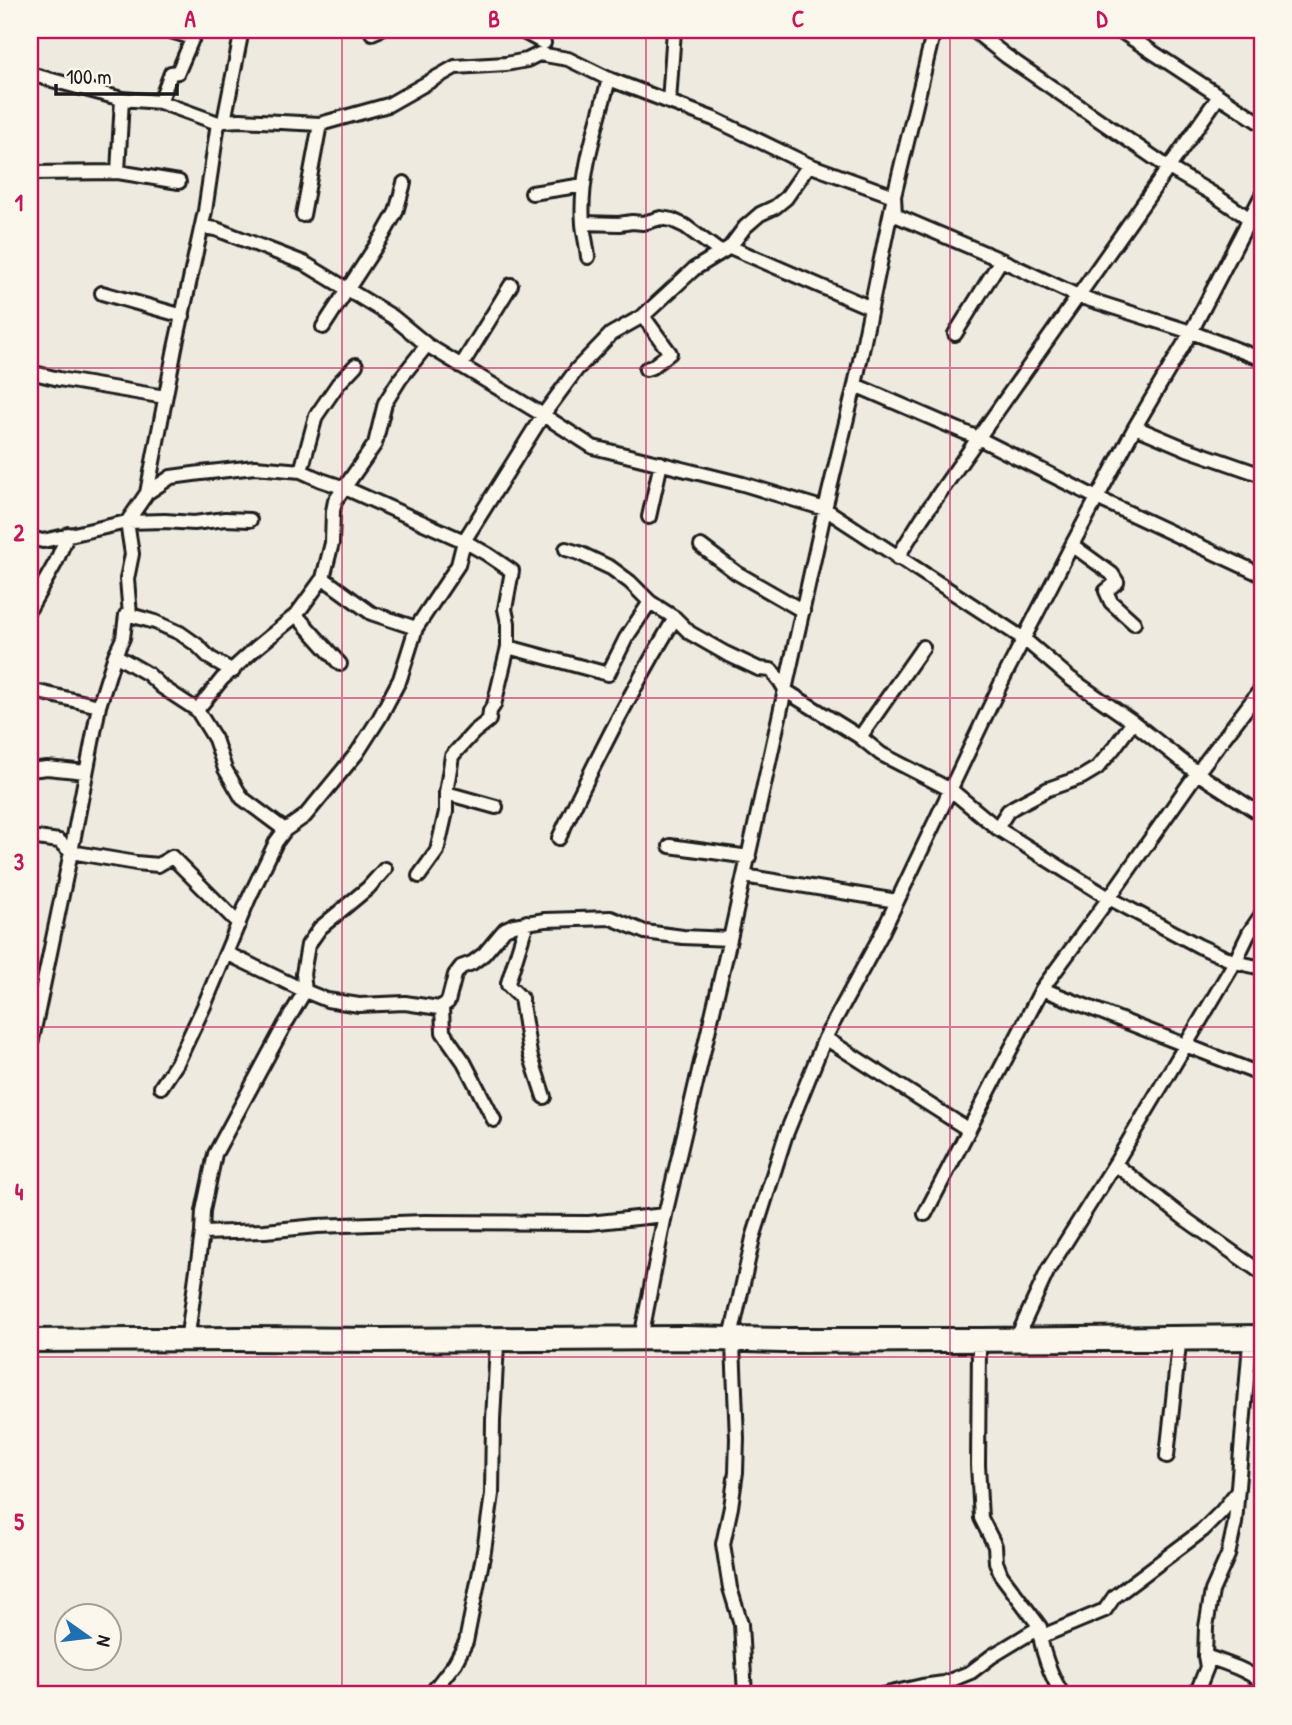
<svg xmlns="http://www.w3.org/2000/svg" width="1292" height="1725" font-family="'Patrick Hand',sans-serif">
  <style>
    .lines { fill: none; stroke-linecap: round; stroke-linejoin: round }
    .minor-casing { stroke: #1c1c1c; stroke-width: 18 }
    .minor { stroke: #fbf7ec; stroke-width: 12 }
    .grid { fill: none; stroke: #c2185b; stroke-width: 2; stroke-opacity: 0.55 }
    .neatline { fill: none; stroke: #c2185b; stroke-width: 2.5 }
    .grid-label { font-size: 23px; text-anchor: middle; font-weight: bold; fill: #c2185b }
  </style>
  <rect width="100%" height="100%" fill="#eeeadf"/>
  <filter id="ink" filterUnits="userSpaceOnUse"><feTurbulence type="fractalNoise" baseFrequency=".0143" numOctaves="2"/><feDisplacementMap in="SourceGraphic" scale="14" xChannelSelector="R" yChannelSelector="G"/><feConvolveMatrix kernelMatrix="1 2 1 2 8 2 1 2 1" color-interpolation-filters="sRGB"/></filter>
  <g filter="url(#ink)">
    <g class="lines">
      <defs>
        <path id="minor" d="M167,30L193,38
          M520,30L544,43
          M973,30L1006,56L1169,168L1213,194L1262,227
          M1119,30L1262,124
          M372,33L379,30
          M30,74L122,99L160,102L218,123
          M160,102L171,73L178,72L196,30
          M669,102L674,30
          M224,121L240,120L320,124L388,105L455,67L506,64L527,60L539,54L568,59L609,79L714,119L809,165L894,196L895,215L1001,260L1078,296L1191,332L1262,359
          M118,172L179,182
          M30,173L118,172L122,99
          M532,193L584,185
          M303,215L320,124
          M583,223L619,224L632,222L643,223L661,218L672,220L685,226L720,252
          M202,227L216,229L304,263L393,317L427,345L543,415L593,447L743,484L825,509L1024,639L1071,679L1133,722L1197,773L1262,815
          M730,247L871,308
          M588,257C587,246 584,235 583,224C579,175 597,126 609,79
          M102,293L183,316
          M643,316L670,353L652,367L646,369
          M323,327L383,235L396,212L404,183
          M955,334L1001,260
          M461,366L511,285
          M30,372L59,379L165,397
          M855,385L978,438L1097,498L1262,575
          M1135,427L1187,449L1262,475
          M301,471L316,416L338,384L356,365
          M147,493L171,477L201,473L255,467L301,471L321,480L345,488L464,541L487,554L512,571L505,609L508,623V647L494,705L490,711L489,720L474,732L452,756L446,793V812L437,851L419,876
          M649,517L661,463
          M30,538L43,541L127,522L165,521L194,523L225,519L250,520
          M1072,545L1112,574L1117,582L1106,591L1111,602L1134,623
          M701,546L737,573L803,611
          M566,549L579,553L611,568L630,582L650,602L675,618L690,633L725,653L759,669L771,670L780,681L786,691L860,737L881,754L951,790L997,828L1109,898L1199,946L1235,962L1262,968
          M897,558L922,518L1219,96
          M323,578L371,613L416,628
          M30,608L56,562L68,534
          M130,615L155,622L180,633L197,645L210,658L233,671
          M296,615L340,664
          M508,647L608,674L626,638L650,602
          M115,655L148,674L162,687L197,710L215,739L225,769L242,798L285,830
          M30,690L99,706
          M197,710L222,679L256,648L296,615L323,578L332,543L333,511L335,501L375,444L385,403L400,379L427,345
          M860,737L923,647
          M30,770L47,768L86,772
          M446,793L496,807
          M997,828L1008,811L1014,807L1048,789L1082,777L1097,768L1114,748L1133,722
          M30,837L59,841L71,852L136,863L158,865L172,857L239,924
          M559,838C594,763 632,689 675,618
          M670,846L749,857
          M744,876L897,901
          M527,922L508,983V985L521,998L530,1054L544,1097
          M226,953L305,991L327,1000L359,1005L405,1003L439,1008L448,1002L455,975L461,967L472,963L484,954L505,929L514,925L545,920L611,918L645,932L683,937L730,939
          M1042,989L1262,1075
          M442,1007L443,1032L464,1062L494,1120
          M825,1038L969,1130
          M30,1049L71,852L99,706L115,655L123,638L126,615H130L127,579L132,554L127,522L147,493L175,348L205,211L218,123L224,121L242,30
          M161,1087L177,1063L204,1006L249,898L276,842L285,830L305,816L357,753L380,717L400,679L416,628L458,565L464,541L543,415L577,369L611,334L643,316L694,269L730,247L745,227L760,214L775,207L786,198L809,165
          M1115,1164L1184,1218L1262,1273
          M925,1214L1042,989L1109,898L1197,773L1262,688
          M202,1233L265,1231L317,1226L424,1222L589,1223L665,1215
          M642,1333L665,1215L730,939L825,509L855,385L894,196L934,30
          M732,1333L753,1238L785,1137L825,1038L881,935L1004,677L1072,545L1135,427L1191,332L1262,195
          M188,1334L202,1233L203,1211L215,1154L284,1026L305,991L303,974L308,945L320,928L368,888L385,869
          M1018,1335L1048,1270L1115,1164L1235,962L1249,933L1262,914
          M30,1336L239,1334L381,1335L683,1333L783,1335H982L1262,1332
          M30,1345L239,1344L381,1345L683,1343L782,1346L1262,1343
          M733,1345L737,1438L736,1472L731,1507L723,1544L730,1588L741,1624L745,1695
          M979,1345L978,1465L981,1518L995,1546L996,1562L1001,1575L1040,1627C1039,1646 1052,1679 1063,1695
          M1167,1456L1179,1344
          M1040,1637L1105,1610L1114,1597L1203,1530L1222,1511L1237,1492
          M1205,1656C1225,1663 1245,1669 1262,1682
          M430,1695L455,1663L466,1642L484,1551L492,1494L493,1420L497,1344
          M882,1695L922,1686L944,1683L971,1672L992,1656L1040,1627
          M1194,1695L1199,1687L1207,1667L1205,1656L1206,1627L1212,1591L1228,1555L1235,1523L1250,1343"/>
      </defs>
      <!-- minor casing -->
      <use href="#minor" class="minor-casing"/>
      <!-- minor -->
      <use href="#minor" class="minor"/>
    </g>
  </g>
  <!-- grid -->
  <path class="grid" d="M342,30V1695M646,30V1695M950,30V1695M30,368H1262M30,698H1262M30,1027H1262M30,1357H1262"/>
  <!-- margin -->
  <rect width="1292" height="1725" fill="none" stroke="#fbf7ec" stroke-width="77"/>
  <!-- north arrow -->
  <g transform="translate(88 1637) rotate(104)"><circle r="33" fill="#fbf7ec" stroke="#a29f99" stroke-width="2"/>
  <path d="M0-5L12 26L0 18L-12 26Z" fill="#1f6fb2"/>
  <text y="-10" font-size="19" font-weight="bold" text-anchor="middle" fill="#1c1c1c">N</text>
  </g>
  <!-- scale -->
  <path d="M56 84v10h121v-10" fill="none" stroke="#1c1c1c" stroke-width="3.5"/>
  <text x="66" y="84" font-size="21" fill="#1c1c1c" stroke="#fbf7ec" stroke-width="5" paint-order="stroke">100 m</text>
  <rect x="38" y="38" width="1216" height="1648" class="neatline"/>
  <g class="grid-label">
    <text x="190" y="27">A</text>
    <text x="494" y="27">B</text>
    <text x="798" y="27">C</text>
    <text x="1102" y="27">D</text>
    <text x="19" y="211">1</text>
    <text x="19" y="541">2</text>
    <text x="19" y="870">3</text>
    <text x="19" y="1200">4</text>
    <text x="19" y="1530">5</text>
  </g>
</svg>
